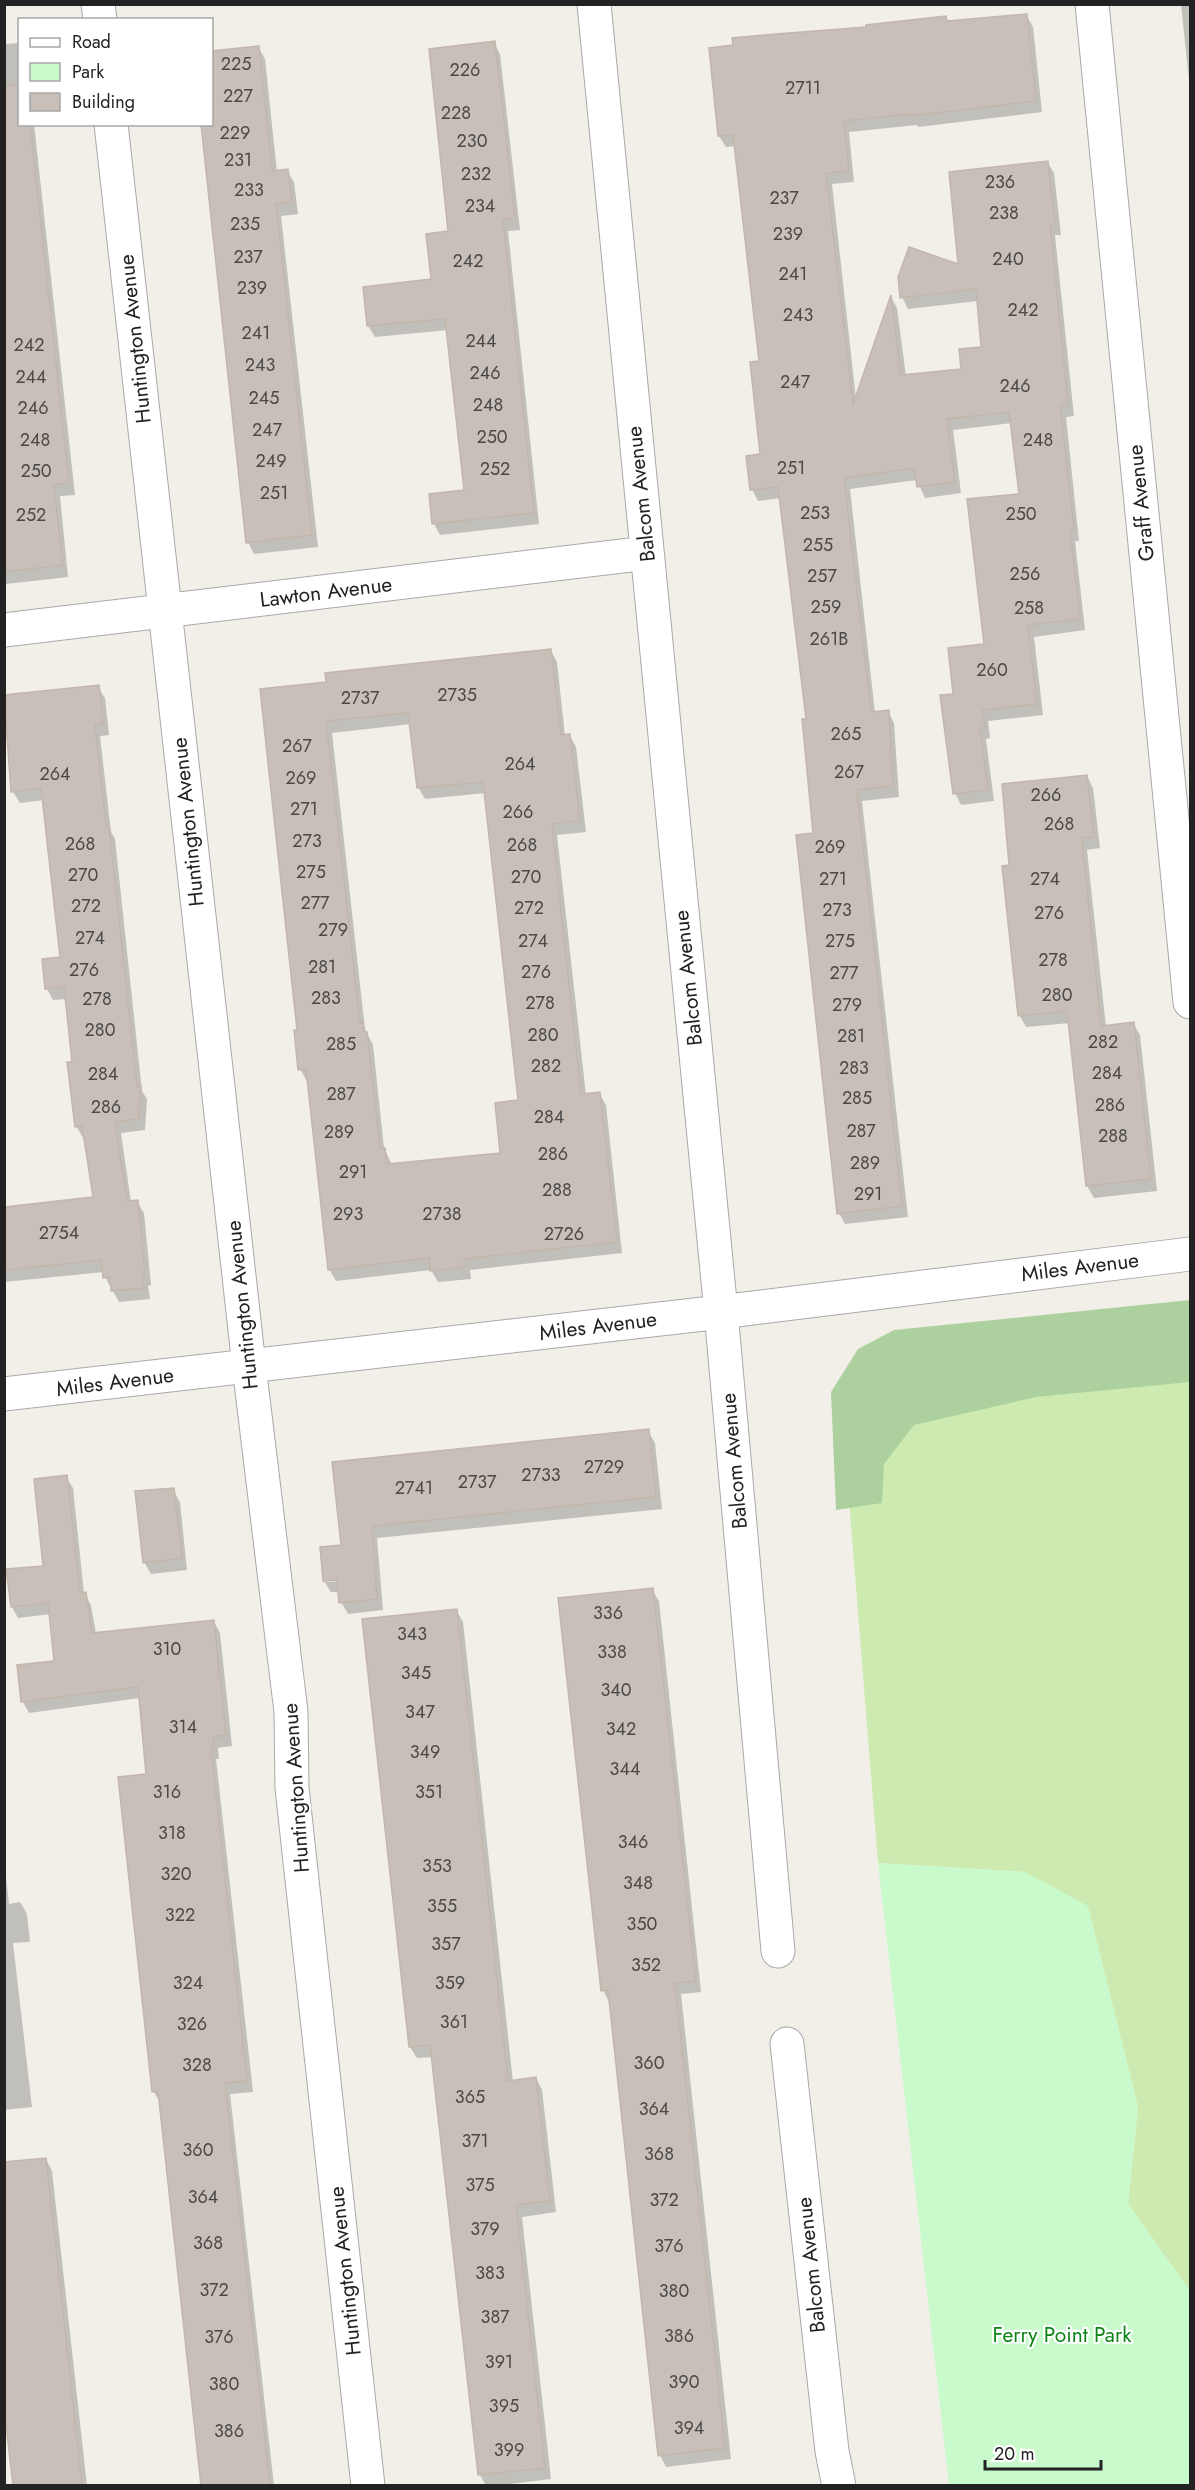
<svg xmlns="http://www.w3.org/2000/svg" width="1195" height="2490" font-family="Jost,sans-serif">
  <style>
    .grass { fill: #cdebb0 }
    .forest { fill: #add19e }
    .park { fill: #c8facc }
    .shadow { fill: #0003; fill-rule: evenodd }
    .building { fill: #c7bfb8; stroke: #c4b6ab; stroke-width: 1.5; fill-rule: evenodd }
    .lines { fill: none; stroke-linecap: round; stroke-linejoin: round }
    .minor-casing { stroke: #a9a9a9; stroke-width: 35 }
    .minor { stroke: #fff; stroke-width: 33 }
    .labels { text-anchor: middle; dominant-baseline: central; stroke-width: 4.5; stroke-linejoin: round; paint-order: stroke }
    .number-label { font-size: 18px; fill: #4b4948 }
    .street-label { font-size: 21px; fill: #222; stroke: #fff }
    .park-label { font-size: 21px; fill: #0c8416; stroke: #fff }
  </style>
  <rect width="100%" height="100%" fill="#f2efe9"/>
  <!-- grass -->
  <path class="grass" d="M1190,1315V2291L1128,2204L1138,2106L1025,1872L878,1863L845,1450Z"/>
  <!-- forest -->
  <path class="forest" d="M1190,1300V1382L1036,1397L914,1425L884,1464L882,1503L836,1510L831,1392L858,1349L894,1330Z"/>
  <!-- park -->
  <path class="park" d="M878,1863L1025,1872L1088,1906L1138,2106L1128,2204L1190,2291V2485H949Z"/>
  <!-- shadow -->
  <path class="shadow" d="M1181,4H1190V90Z
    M1026,15L1033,27L1042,112L918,127L917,125L849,132L854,182L832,184L856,399L892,299L897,308L906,376L963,370L983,348L978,301L908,309L902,297L960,266L1047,162L1054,173L1061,235H1055L1074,416L1066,417L1079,541H1075L1085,630L1034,637L1043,715L988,721L990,738L986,739L994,801L961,805L955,793V696L985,645L1021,495L1012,423L953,430L961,493L925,498L917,480L850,489L875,713L888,712L894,723L899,797L862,801L908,1217L845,1224L839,1213L808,720L781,498L758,501L752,489L762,456L760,362L736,146L726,147L719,136L868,28L945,18L948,22Z
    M20,43V124H34L75,495L60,496L68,577L6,584L4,581V44Z
    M494,43L500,54L520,230L508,231L539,524L440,535L434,524L466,492L448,330L375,337L368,326L433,281L450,232Z
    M258,47L265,59L277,172L287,171L294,182L298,214L281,216L318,547L254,554L248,542L212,124V52Z
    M551,651L557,662L565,736H570L576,747L586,832L557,835L586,1095L599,1093L606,1105L622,1253L470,1270L471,1279L438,1282L431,1270L336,1281L329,1269L309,1080L307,1081L300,1069L299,1031L328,683ZM411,724L418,787L425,799L486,793L520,1102L502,1154L392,1165L384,1148L373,1045L365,1029L332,733Z
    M98,687L105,698L109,735L100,736L111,832L115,839L142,1091L147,1099L145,1130L121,1133L131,1202H137L144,1213L151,1285L148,1286L150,1299L119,1302L105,1277L104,1272L4,1282V1208L94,1198L85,1138H83L76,1126L74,1063L67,999L53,1000L47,989L62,958L44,800L20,803L13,792Z
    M1087,776L1093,788L1100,848L1087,850L1106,1027L1133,1023L1140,1035L1157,1191L1094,1198L1087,1186L1070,1023L1026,1027L1020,1016L1011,866Z
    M648,1431L655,1443L662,1509L377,1538L383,1610L348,1614L341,1602L340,1592H331L324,1581L342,1547L334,1464ZM327,1579L345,1581L327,1582Z
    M66,1477L73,1488L84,1593L91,1605L96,1634L214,1622L220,1633L232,1746L218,1748L219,1759H216L253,2092L230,2094L274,2486H203L160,2102L153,2091L147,1775L140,1698L29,1713L23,1702L19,1666L56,1662L51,1614L18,1618L12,1607L45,1567Z
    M173,1490L180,1502L187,1570L151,1574L144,1562Z
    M652,1590L659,1601L701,1992L681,1994L731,2459L666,2467L660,2455L609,2002L603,1990Z
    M456,1610L463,1622L513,2082L536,2078L542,2090L556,2212L522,2217L551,2479L494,2486H486L480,2475L433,2057L417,2058L410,2047L363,1620Z
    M4,1858L9,1904L20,1902L27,1914L30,1942L13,1943L32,2107L4,2110Z
    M46,2159L52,2171L87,2486H14Z"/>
  <!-- building -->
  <path class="building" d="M1027,14L1036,101L910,116V114L844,121L849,171L826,173L853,404L891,295L901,375L961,369L959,349L981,347L976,289L900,298L898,277L909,247L958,264L949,172L1048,161L1055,224H1050L1068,404L1060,405L1074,530H1070L1080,619L1028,625L1037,704L983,710L985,727L980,728L988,790L953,794L940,695L953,694L948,648L984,644L967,499L1019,494L1009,412L947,419L955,482L917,487L914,468L844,478L871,712L889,710L893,786L857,790L902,1206L837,1214L796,835L813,833L802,719H806L778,487L750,490L746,456L760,454L750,362L759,361L733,135L718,136L709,48L733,45L732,38L776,34L866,27V25L946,16L947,21Z
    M495,41L515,218L503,220L534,513L432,524L429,494L464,490L445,319L367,326L363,287L431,279L426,234L448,231L429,49Z
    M259,46L272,171L288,169L292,202L276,204L312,535L246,543L201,124H212V51Z
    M4,85H20V124H30L69,483L54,485L63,565L4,572Z
    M551,649L561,735L570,734L580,820L552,824L562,922L581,1094L600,1092L617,1242L464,1259L465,1267L430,1271L429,1258L328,1270L306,1069L298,1070L294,1030H297L260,689L326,682L325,673ZM408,713L417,788L483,782L518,1100L495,1103L500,1153L387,1164L385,1148H380L367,1032H364L363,1022L360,1023L326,721Z
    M99,685L103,724L95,725L106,826H109L137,1086H141L139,1119L115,1122L127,1201L138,1200L145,1274H142L144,1288L111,1291L110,1277L103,1278L101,1260L5,1270V1207L93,1197L82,1126L75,1127L67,1062H72L64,987L45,989L42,959L60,957L41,788L11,792L4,695Z
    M1087,775L1094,837L1082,838L1101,1026L1134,1022L1151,1179L1086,1186L1067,1011L1018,1016L1002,866L1009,865L1002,784Z
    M649,1429L656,1497L372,1526L377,1599L339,1603L337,1580L323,1581L320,1547L341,1545L332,1462Z
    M67,1475L80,1593L86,1592L92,1633L214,1620L226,1735L213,1737L214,1748H211L247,2081L225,2083L270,2486H201L158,2091L152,2092L118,1777L146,1774L138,1687L21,1702L17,1665L54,1661L48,1603L11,1607L6,1569L43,1566L34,1479Z
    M174,1488L182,1558L143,1563L135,1491Z
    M653,1588L696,1981L675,1983L725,2448L658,2456L608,1990L601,1991L558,1598Z
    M457,1609L508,2081L536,2077L550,2201L516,2205L545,2468L478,2475L430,2045L409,2047L362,1619Z
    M46,2158L58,2265L82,2486H13L4,2407V2162Z"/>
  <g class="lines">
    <defs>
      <path id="minor" d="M98,4L100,20
        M594,4L721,1312L778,1951
        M1092,4L1190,1002
        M111,124L249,1366L291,1712L292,1788L368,2486
        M4,630L647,553
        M4,1394L721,1312L1190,1254
        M787,2044L832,2451L839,2486"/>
    </defs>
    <!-- minor casing -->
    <use href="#minor" class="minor-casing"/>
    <!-- minor -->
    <use href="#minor" class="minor"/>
  </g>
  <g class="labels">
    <!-- number labels -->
    <g class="number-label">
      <text x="236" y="64">225</text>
      <text x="465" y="70">226</text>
      <text x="803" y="88">2711</text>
      <text x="238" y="96">227</text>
      <text x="456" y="113">228</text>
      <text x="235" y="133">229</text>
      <text x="472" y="141">230</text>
      <text x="238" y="160">231</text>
      <text x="476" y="174">232</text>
      <text x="1000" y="182">236</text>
      <text x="249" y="190">233</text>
      <text x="784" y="198">237</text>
      <text x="480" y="206">234</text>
      <text x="1004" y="213">238</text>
      <text x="245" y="224">235</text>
      <text x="788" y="234">239</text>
      <text x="248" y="257">237</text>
      <text x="1008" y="259">240</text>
      <text x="468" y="261">242</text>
      <text x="793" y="274">241</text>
      <text x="252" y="288">239</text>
      <text x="1023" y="310">242</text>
      <text x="798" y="315">243</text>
      <text x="256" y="333">241</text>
      <text x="481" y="341">244</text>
      <text x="29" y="345">242</text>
      <text x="260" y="365">243</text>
      <text x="485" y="373">246</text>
      <text x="31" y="377">244</text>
      <text x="795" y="382">247</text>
      <text x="1015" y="386">246</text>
      <text x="264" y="398">245</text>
      <text x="488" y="405">248</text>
      <text x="33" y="408">246</text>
      <text x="267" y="430">247</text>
      <text x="492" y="437">250</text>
      <text x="35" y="440">248</text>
      <text x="1038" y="440">248</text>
      <text x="271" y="461">249</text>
      <text x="791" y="468">251</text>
      <text x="495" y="469">252</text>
      <text x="36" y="471">250</text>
      <text x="274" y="493">251</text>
      <text x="815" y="513">253</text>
      <text x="1021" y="514">250</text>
      <text x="31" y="515">252</text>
      <text x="818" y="545">255</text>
      <text x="1025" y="574">256</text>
      <text x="822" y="576">257</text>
      <text x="826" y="607">259</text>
      <text x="1029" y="608">258</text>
      <text x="829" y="639">261B</text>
      <text x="992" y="670">260</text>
      <text x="457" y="695">2735</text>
      <text x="360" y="698">2737</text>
      <text x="846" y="734">265</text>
      <text x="297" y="746">267</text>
      <text x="520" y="764">264</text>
      <text x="849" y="772">267</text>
      <text x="55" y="774">264</text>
      <text x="301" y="778">269</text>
      <text x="1046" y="795">266</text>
      <text x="304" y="809">271</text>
      <text x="518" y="812">266</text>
      <text x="1059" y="824">268</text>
      <text x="307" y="841">273</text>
      <text x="80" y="844">268</text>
      <text x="522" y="845">268</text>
      <text x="830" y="847">269</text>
      <text x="311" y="872">275</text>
      <text x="83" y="875">270</text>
      <text x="526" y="877">270</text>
      <text x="833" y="879">271</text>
      <text x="1045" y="879">274</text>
      <text x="315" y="903">277</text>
      <text x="86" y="906">272</text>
      <text x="529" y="908">272</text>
      <text x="837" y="910">273</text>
      <text x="1049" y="913">276</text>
      <text x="333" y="930">279</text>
      <text x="90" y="938">274</text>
      <text x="533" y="941">274</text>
      <text x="840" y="941">275</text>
      <text x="1053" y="960">278</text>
      <text x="322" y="967">281</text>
      <text x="84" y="970">276</text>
      <text x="536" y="972">276</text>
      <text x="844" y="973">277</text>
      <text x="1057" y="995">280</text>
      <text x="326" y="998">283</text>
      <text x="97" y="999">278</text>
      <text x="540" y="1003">278</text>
      <text x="847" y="1005">279</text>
      <text x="100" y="1030">280</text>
      <text x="543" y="1035">280</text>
      <text x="851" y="1036">281</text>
      <text x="1103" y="1042">282</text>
      <text x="341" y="1044">285</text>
      <text x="546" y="1066">282</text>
      <text x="854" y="1068">283</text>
      <text x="1107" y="1073">284</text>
      <text x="103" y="1074">284</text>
      <text x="341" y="1094">287</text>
      <text x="857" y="1098">285</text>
      <text x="1110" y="1105">286</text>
      <text x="106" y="1107">286</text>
      <text x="549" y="1117">284</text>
      <text x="861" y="1131">287</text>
      <text x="339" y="1132">289</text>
      <text x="1113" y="1136">288</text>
      <text x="553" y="1154">286</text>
      <text x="865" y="1163">289</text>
      <text x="353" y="1172">291</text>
      <text x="557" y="1190">288</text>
      <text x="868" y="1194">291</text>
      <text x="348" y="1214">293</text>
      <text x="442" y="1214">2738</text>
      <text x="59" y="1233">2754</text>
      <text x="564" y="1234">2726</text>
      <text x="604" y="1467">2729</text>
      <text x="541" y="1475">2733</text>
      <text x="477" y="1482">2737</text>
      <text x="414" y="1488">2741</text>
      <text x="608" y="1613">336</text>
      <text x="412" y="1634">343</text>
      <text x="167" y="1649">310</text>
      <text x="612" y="1652">338</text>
      <text x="416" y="1673">345</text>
      <text x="616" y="1690">340</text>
      <text x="420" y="1712">347</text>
      <text x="183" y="1727">314</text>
      <text x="621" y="1729">342</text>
      <text x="425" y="1752">349</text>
      <text x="625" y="1769">344</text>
      <text x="167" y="1792">316</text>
      <text x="429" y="1792">351</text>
      <text x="172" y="1833">318</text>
      <text x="633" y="1842">346</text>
      <text x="437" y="1866">353</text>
      <text x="176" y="1874">320</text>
      <text x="638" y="1883">348</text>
      <text x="442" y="1906">355</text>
      <text x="180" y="1915">322</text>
      <text x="642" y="1924">350</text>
      <text x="446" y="1944">357</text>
      <text x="646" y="1965">352</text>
      <text x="188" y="1983">324</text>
      <text x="450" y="1983">359</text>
      <text x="454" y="2022">361</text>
      <text x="192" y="2024">326</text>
      <text x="649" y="2063">360</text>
      <text x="197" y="2065">328</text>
      <text x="470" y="2097">365</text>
      <text x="654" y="2109">364</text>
      <text x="475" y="2141">371</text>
      <text x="198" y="2150">360</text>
      <text x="659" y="2154">368</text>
      <text x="480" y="2185">375</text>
      <text x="203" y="2197">364</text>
      <text x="664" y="2200">372</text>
      <text x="485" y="2229">379</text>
      <text x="208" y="2243">368</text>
      <text x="669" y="2246">376</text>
      <text x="490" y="2273">383</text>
      <text x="214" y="2290">372</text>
      <text x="674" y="2291">380</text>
      <text x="495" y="2317">387</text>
      <text x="679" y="2336">386</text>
      <text x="219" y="2337">376</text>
      <text x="499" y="2362">391</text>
      <text x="684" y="2382">390</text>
      <text x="224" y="2384">380</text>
      <text x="504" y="2406">395</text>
      <text x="689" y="2428">394</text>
      <text x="229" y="2431">386</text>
      <text x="509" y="2450">399</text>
    </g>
    <!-- street labels -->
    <g class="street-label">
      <text transform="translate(135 339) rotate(-96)">Huntington Avenue</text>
      <text transform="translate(641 494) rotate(-96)">Balcom Avenue</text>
      <text transform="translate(1141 503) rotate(-96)">Graff Avenue</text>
      <text transform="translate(326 592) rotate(-7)">Lawton Avenue</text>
      <text transform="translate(188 822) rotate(-96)">Huntington Avenue</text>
      <text transform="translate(688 978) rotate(-96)">Balcom Avenue</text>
      <text transform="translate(1080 1267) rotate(-7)">Miles Avenue</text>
      <text transform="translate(242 1305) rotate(-96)">Huntington Avenue</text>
      <text transform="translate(598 1326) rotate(-7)">Miles Avenue</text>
      <text transform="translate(115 1382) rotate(-7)">Miles Avenue</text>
      <text transform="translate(734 1461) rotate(-95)">Balcom Avenue</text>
      <text transform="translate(296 1788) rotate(-94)">Huntington Avenue</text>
      <text transform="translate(811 2265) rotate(-96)">Balcom Avenue</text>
      <text transform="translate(345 2271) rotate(-96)">Huntington Avenue</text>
    </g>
    <!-- park labels -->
    <g class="park-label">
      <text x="1062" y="2335">Ferry Point Park</text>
    </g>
  </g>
  <!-- border -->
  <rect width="1195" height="2490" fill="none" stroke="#222222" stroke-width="12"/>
  <!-- legend -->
  <rect x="18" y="18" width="195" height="108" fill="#ffffff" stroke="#a7a7a7" stroke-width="1.5"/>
  <rect x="30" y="38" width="30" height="9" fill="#ffffff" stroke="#a7a7a7" stroke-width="1.5"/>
  <text x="72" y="48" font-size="18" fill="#222222">Road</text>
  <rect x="30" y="63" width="30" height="18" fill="#c8facc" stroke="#a7a7a7" stroke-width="1.5"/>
  <text x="72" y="78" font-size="18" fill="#222222">Park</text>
  <rect x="30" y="93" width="30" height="18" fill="#c7bfb8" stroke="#a7a7a7" stroke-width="1.5"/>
  <text x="72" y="108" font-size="18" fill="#222222">Building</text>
  <!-- scale -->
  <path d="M985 2460v9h116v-9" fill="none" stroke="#222222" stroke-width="3"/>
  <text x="994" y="2460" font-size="18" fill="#222222" stroke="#ffffff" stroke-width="4.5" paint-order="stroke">20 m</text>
</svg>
